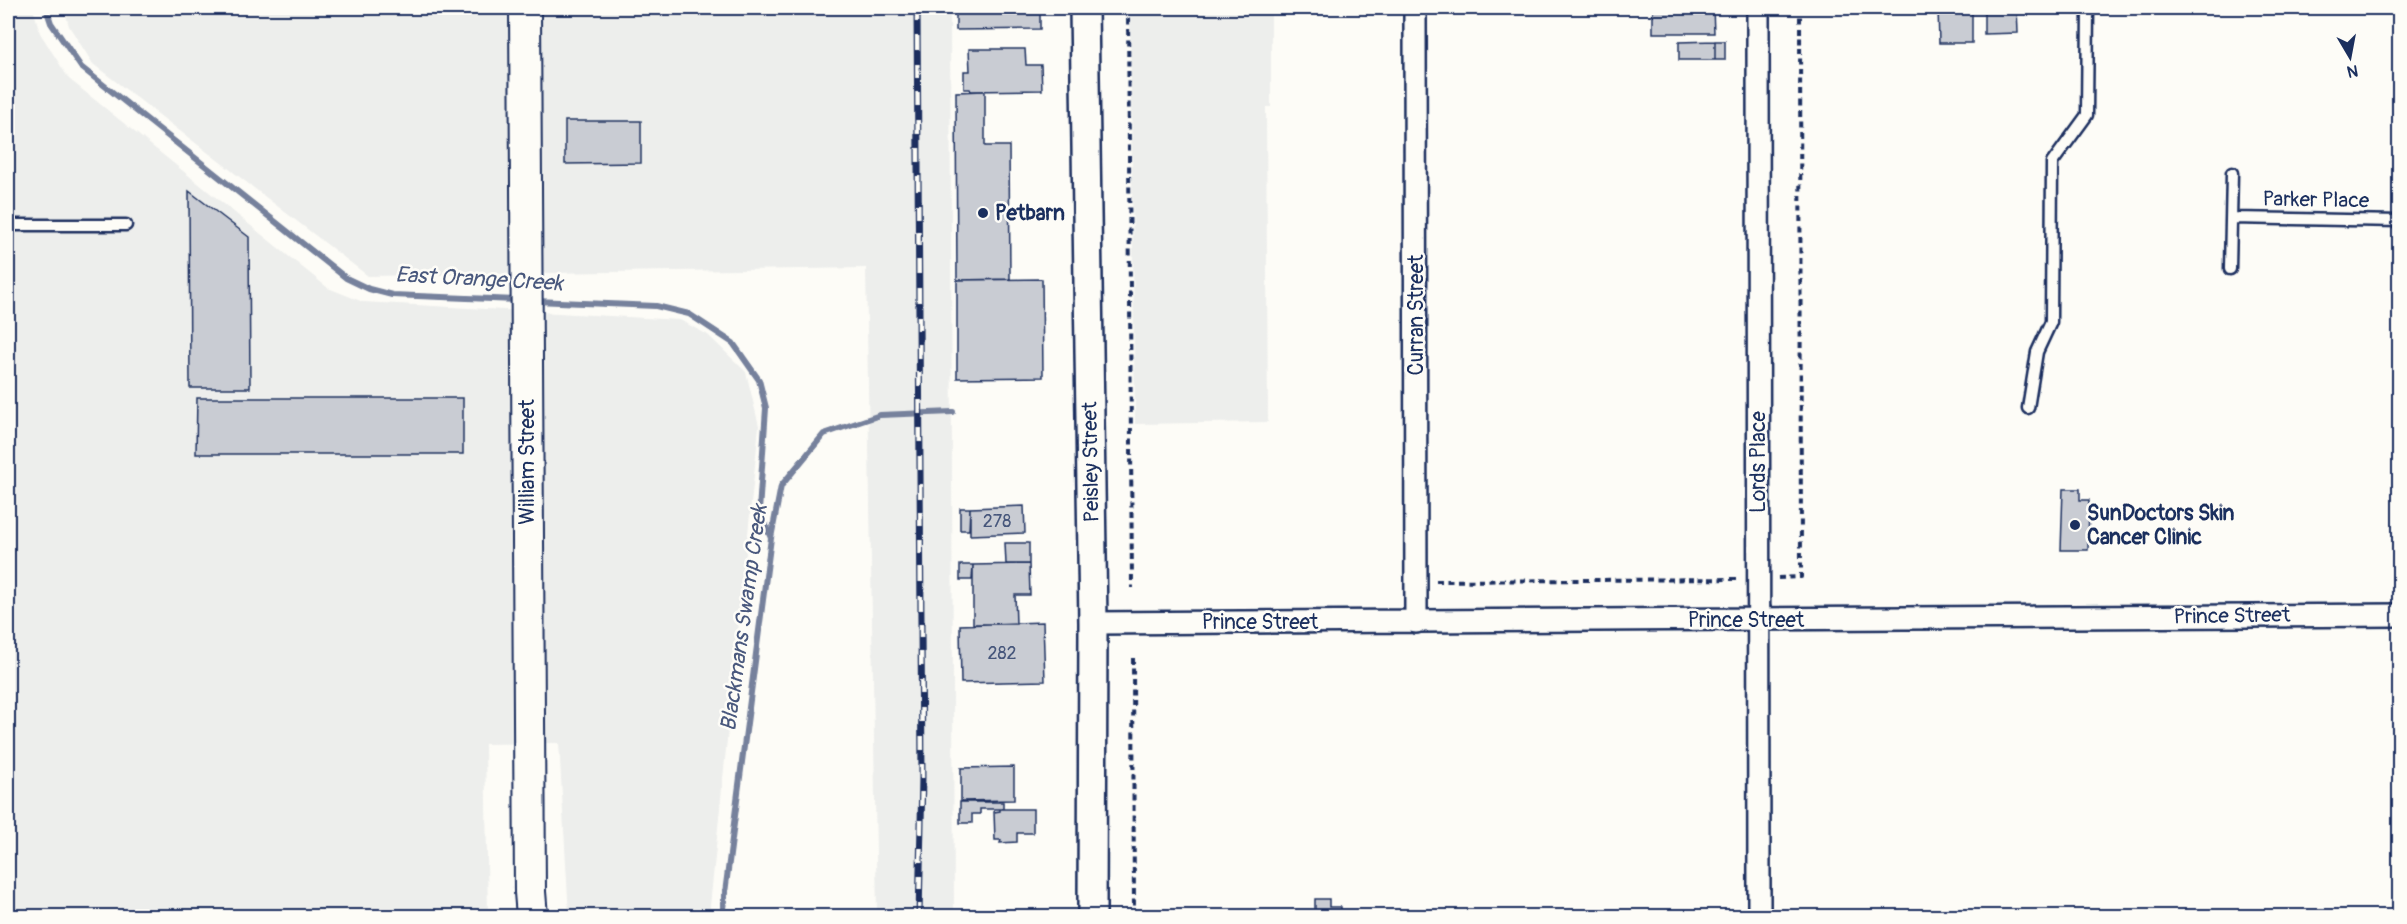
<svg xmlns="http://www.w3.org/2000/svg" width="2407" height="924" font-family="Pangolin,sans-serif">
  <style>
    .built { fill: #edeeec }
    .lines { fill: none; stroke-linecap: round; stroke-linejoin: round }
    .stream { stroke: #76819c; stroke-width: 6 }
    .building { fill: #c9ccd3; stroke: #1b2f5e; stroke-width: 1.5 }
    .service-casing { stroke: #1b2f5e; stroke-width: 15 }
    .minor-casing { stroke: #1b2f5e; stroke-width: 26 }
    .tertiary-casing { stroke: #1b2f5e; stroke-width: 32 }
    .secondary-casing { stroke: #1b2f5e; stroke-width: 34 }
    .path { stroke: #1b2f5e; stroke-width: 4; stroke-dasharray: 6 4.5; stroke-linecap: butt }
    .service { stroke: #fdfcf7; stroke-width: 10 }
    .minor { stroke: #fdfcf7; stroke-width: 21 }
    .tertiary { stroke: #fdfcf7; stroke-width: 27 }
    .secondary { stroke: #fdfcf7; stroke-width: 30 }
    .rail-casing { stroke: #1b2f5e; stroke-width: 7 }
    .rail { stroke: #fdfcf7; stroke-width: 4.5; stroke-dasharray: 14; stroke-linecap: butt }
    .poi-dot { fill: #1b2f5e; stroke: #fdfcf7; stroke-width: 2 }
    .labels { text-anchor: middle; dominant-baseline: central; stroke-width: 5; stroke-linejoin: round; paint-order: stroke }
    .number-label { font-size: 18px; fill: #46567b }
    .street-label { font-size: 21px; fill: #1b2f5e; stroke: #fdfcf7 }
    .poi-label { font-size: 21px; font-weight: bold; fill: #1b2f5e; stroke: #fdfcf7; text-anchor: start }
    .water-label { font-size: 22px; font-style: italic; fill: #49587d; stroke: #fdfcf7 }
  </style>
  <rect width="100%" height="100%" fill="#fdfcf7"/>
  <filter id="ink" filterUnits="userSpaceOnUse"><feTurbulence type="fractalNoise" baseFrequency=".0167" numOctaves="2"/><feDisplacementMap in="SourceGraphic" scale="12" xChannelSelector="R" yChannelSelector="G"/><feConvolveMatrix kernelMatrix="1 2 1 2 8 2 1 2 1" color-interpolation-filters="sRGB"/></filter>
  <g filter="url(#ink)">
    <!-- built -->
    <path class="built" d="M8,8H33L40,33L69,79L328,288L363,302L680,320L708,335L746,372L759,426L709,916H569L559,743L485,744L488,916H8Z
      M64,8H950L954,916H877L866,268L368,276L93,64L69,26Z
      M1130,8H1271V107H1266L1268,422L1135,424Z"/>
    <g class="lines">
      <!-- stream -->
      <path class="stream" d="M46,8L51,23L81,67L346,278L369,289L392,295L518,300
        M535,301L656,306L689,314L733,343L759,380L766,408L759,511L771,538
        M722,916L771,538L781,486L824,434L880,415L953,412"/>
    </g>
    <!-- building -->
    <path class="building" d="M956,8H1040V29L956,30Z
      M1653,8H1713L1714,33H1653Z
      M1938,8H1972V43H1939Z
      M1984,8H2017L2018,33L1984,34Z
      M1715,41V60H1679V42Z
      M1715,41H1725V60H1715Z
      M969,49H1025L1026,65H1041L1042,90L971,91L970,89H964V71H970Z
      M985,91V146H1009L1010,279L957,280L956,92Z
      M565,121H641V163L565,164Z
      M189,191L249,237L250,388H190Z
      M1042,279L1043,377L957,378V280Z
      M197,398H463V454H196Z
      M2063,489H2080V500H2089L2088,550H2061Z
      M1024,506L1025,533L970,535V508Z
      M960,508H970L969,530H960Z
      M1005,543H1029V564H1006Z
      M1029,564L1030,595H1015L1016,624H973V565Z
      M960,565H973L972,580H960Z
      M1043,622L1045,681L961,683L960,625Z
      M1014,767V800L961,801V768Z
      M960,802H1003V809H980V814H972V823H960Z
      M1000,809H1033V833H1017V842L1000,843L1001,840H995L994,812L1000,811Z
      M1315,899H1329V907H1341V916H1315Z"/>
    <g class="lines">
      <defs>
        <path id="service" d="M2232,218L2400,221
          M8,225H126
          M2230,269L2232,173
          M2028,408L2037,352L2051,322L2052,163L2087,115L2088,8"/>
        <path id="minor" d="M1415,8L1416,622
          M1758,8L1759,916
          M1093,623L2400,615"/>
        <path id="tertiary" d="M1084,8L1093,623L1092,916"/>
        <path id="secondary" d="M525,8L530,892L532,916"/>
      </defs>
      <!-- service casing -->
      <use href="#service" class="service-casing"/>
      <!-- minor casing -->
      <use href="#minor" class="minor-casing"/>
      <!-- tertiary casing -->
      <use href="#tertiary" class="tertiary-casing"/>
      <!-- secondary casing -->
      <use href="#secondary" class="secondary-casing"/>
      <!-- path -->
      <path class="path" d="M1128,8L1132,588
        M1778,578L1801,577L1800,8
        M1436,581L1740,579
        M1133,658L1134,916"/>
      <!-- service -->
      <use href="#service" class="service"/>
      <!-- minor -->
      <use href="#minor" class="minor"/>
      <!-- tertiary -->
      <use href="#tertiary" class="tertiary"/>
      <!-- secondary -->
      <use href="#secondary" class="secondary"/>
      <defs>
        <path id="rail" d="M917,8L922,777L919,916"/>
      </defs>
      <!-- rail casing -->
      <use href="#rail" class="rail-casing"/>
      <!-- rail -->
      <use href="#rail" class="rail"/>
    </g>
  </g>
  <!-- markers -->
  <g class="poi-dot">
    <circle cx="983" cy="213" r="6"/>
    <circle cx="2075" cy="525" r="6"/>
  </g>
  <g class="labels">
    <!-- number labels -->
    <g class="number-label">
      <text x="997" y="521">278</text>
      <text x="1002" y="653">282</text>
    </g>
    <!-- street labels -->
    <g class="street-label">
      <text transform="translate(2316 200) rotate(1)">Parker Place</text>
      <text transform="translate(1416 315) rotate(-90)">Curran Street</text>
      <text transform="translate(527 462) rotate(-90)">William Street</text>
      <text transform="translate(1091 462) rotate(-91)">Peisley Street</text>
      <text transform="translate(1758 462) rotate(-90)">Lords Place</text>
      <text transform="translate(2232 616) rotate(-1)">Prince Street</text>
      <text x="1746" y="620">Prince Street</text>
      <text x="1260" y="622">Prince Street</text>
    </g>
    <!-- poi labels -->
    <g class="poi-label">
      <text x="995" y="213">Petbarn</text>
      <text x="2087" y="513">SunDoctors Skin<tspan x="2087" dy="24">Cancer Clinic</tspan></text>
    </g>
    <!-- water labels -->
    <g class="water-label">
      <text transform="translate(479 279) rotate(3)">East Orange Creek</text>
      <text transform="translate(744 618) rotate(-82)">Blackmans Swamp Creek</text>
    </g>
  </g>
  <!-- margin -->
  <rect width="2407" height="924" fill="none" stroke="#fdfcf7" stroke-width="30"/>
  <rect x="15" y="15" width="2377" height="894" fill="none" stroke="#1b2f5e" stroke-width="2" filter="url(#ink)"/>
  <!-- north arrow -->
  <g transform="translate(2350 57) rotate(170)" stroke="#fdfcf7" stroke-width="4.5" paint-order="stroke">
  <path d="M0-4.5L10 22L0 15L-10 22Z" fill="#1b2f5e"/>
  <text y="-9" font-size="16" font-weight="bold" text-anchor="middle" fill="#1b2f5e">N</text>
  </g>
</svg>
